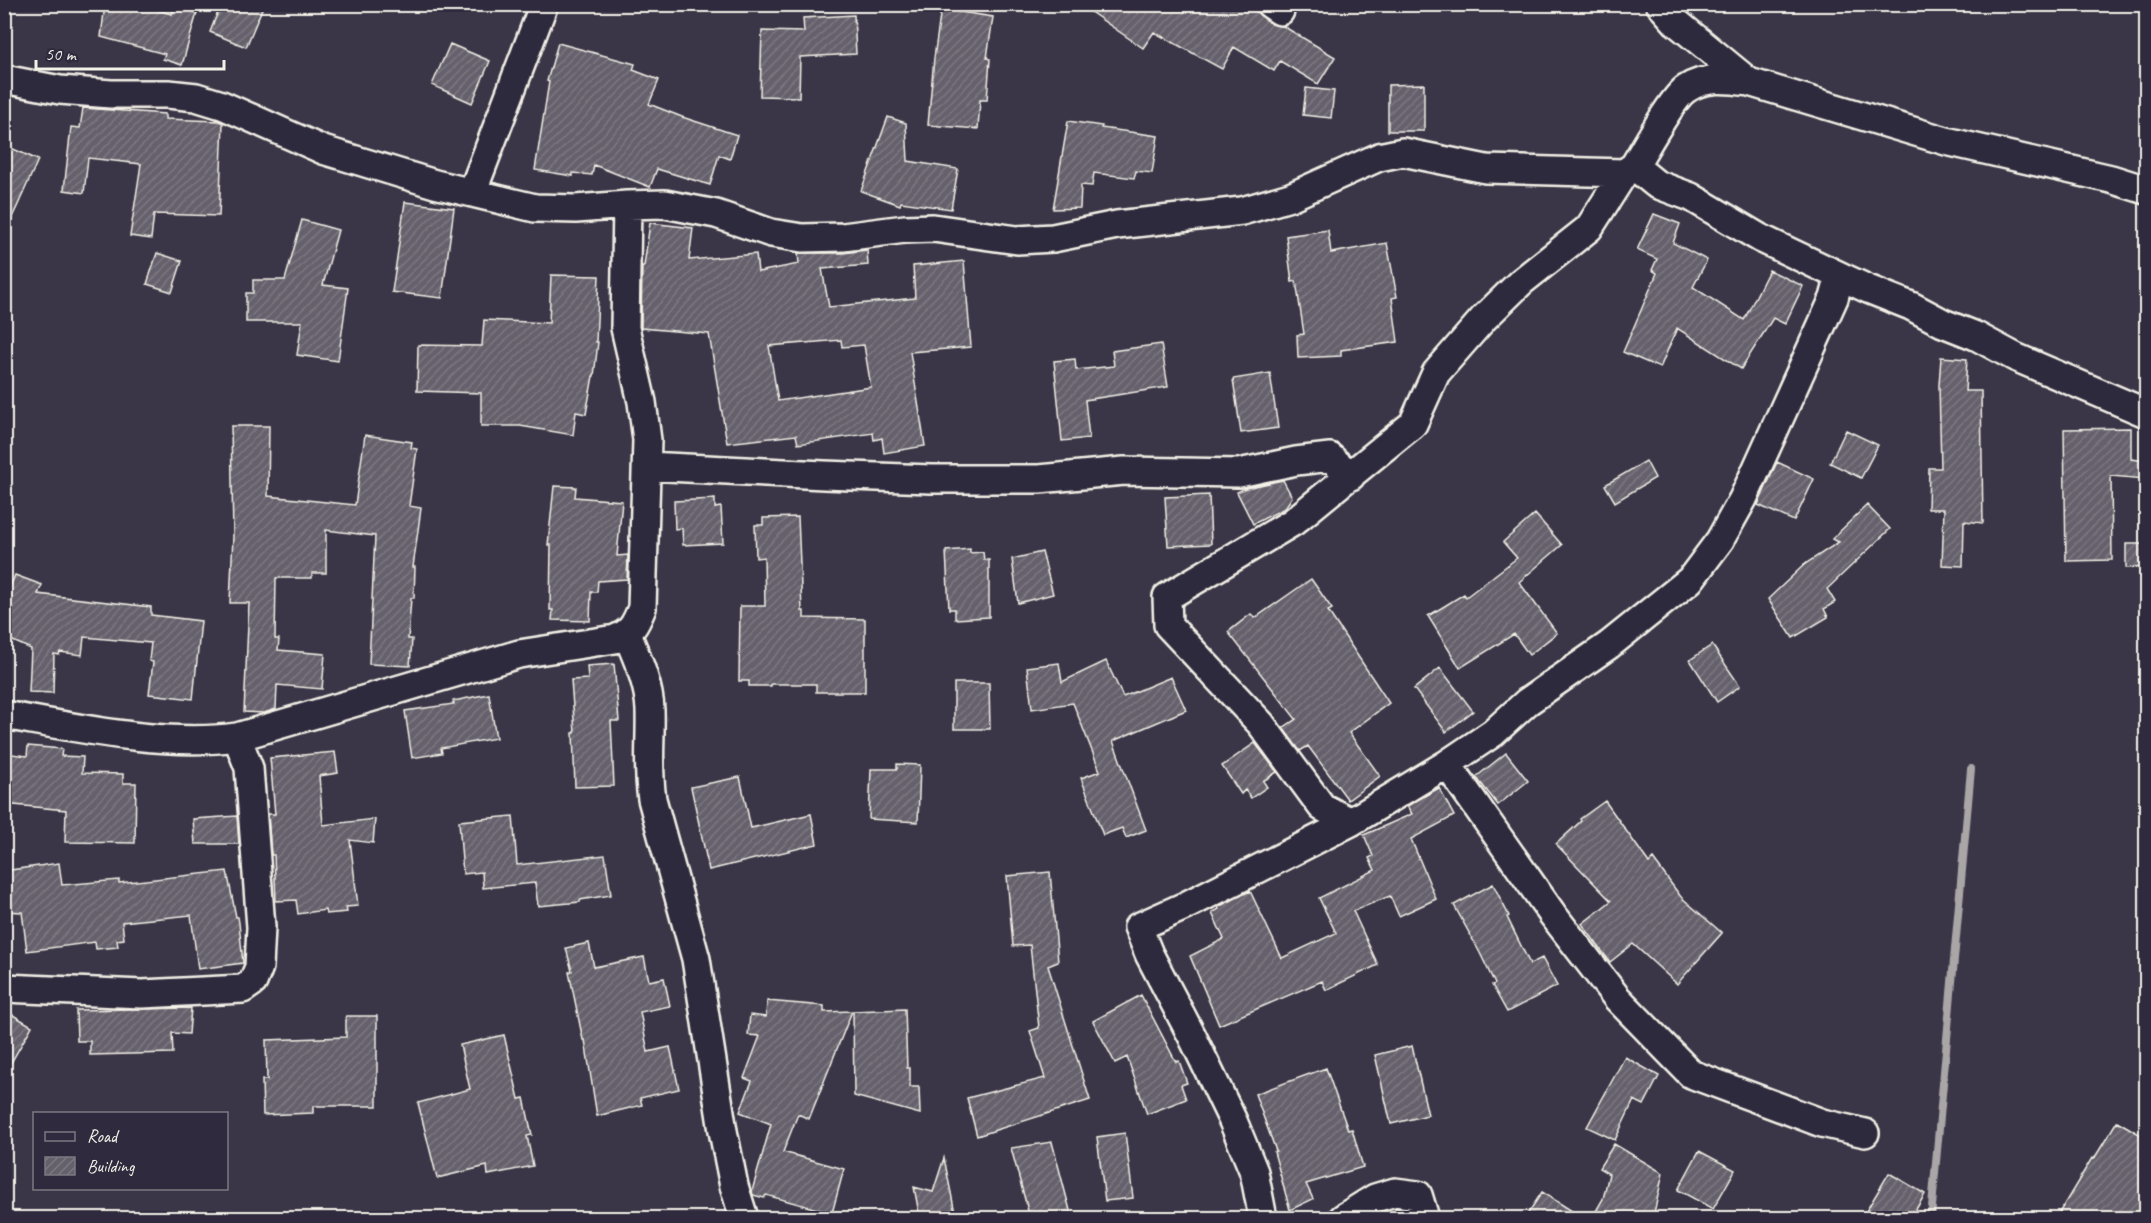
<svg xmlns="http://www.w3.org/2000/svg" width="2151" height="1223" font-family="Caveat,sans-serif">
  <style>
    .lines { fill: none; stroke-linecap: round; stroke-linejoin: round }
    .stream { stroke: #aaa6a7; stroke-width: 8 }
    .building { fill: url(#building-hatch); stroke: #f4f1e8; stroke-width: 1.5; fill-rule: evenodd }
    .minor-casing { stroke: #f4f1e8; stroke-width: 32 }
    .minor { stroke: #2f2a3d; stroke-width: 27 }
  </style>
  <defs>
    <pattern id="building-hatch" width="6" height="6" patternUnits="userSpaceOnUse" patternTransform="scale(1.5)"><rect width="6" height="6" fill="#65616c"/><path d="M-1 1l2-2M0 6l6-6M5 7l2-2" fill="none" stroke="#7c7881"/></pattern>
  </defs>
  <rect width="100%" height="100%" fill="#3b3647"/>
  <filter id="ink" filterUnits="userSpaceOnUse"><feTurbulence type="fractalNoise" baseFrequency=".0167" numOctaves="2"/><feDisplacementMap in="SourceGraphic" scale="12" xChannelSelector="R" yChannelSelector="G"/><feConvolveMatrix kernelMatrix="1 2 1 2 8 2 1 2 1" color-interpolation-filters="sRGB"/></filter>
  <g filter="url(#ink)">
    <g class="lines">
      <!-- stream -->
      <path class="stream" d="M1931,1218L1971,769"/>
    </g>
    <!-- building -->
    <path class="building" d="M105,4L146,7L172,14L175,6L197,13L182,65L163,59L165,54L101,37Z
      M221,4H264L246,47L210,32Z
      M1079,4H1248L1271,24L1283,26L1335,57L1318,84L1280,61L1274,71L1234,47L1222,69L1154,32L1143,48Z
      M941,9L993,17L987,58L990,59L987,100H980L978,129L928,125L934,58Z
      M854,15L856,54L800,57L799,97L760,96L762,31L804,32L803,18Z
      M558,43L635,64L633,70L659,80L649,104L682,117L737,135L730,159L719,155L710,185L657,169L650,187L594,165L592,175L573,173V176L535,170L549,82L547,81Z
      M450,44L490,61L472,103L432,85Z
      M1424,84V131H1388V85Z
      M1306,88L1334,91L1331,118L1303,115Z
      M83,108L165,114V119L219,121L223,123L219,216L154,214L151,239L130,236L141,164L88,158L84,193L64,190L71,127L80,128Z
      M888,117L906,123L908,161L958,169L951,209L901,202L900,205L861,191Z
      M1068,121L1102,126L1101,128L1158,136L1152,173L1136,171L1134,178L1094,173L1092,186L1081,185L1080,208L1053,209Z
      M4,145L38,160L4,236Z
      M405,202L454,208L442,298L392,292Z
      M1654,214L1680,224L1673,243L1707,260L1693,287L1744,320L1769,270L1803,286L1785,324L1773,318L1741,369L1677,328L1660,368L1623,352L1657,273L1652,270L1657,259L1637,250Z
      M302,220L338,230L323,285L348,288L338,361L297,355L302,322H246V293H253V280H285Z
      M650,223L693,228L689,260L756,254L758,272L799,264L798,253H843L867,250L868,265L822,269L829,307L915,298L913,266L964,261L971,347L910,352L925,446L884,453L882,438L874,440L873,433L798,444L796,435L727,443L709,334L641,328L642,266H644ZM841,340L842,347L864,345L871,387L778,401L769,346Z
      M1328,230L1331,253L1387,243L1397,297L1392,298L1398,342L1341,350V356L1298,358L1297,335L1304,334L1296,281L1292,282L1286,236Z
      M157,253L182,261L172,292L147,284Z
      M551,275L599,276L596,342H598L594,376H593L586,414L576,412L573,435L520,426H481V393L417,391L418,345L482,346L484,320L549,323Z
      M1161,344L1168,387L1085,400L1089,438L1062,441L1054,361L1075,359L1076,370L1114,366L1112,351Z
      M1941,357L1967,359L1965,391H1981L1983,523L1964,521L1963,566L1942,565L1944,509H1928L1929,468H1941L1939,385Z
      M1270,373L1278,428L1241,433L1233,379Z
      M231,426H269L268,496L355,505L365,435L412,442L411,448L417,449L409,506L421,508L413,567H415L414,598H411L408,639H412L410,666L369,664L375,536L326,530V573H312V578H276L275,639H279L278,650L325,654L322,689L277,685L276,709L264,713L244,712L249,603H230L233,536Z
      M2131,428V459L2146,461V479L2111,476L2112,560L2066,561L2064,429Z
      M1846,430L1878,445L1861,478L1830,463Z
      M1646,461L1655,478L1615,502L1605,485Z
      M1777,462L1814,479L1794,521L1758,505Z
      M1283,480L1292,497L1285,508L1253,524L1237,492L1246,488Z
      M554,486L576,487L575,497L622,501L617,556L628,555L627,579L598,581L597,592H591L590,621L552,620L553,610H550L551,545H548Z
      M1209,495L1211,544L1168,546L1165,497Z
      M715,499V508L721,507L723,543L683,545L682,528L675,529L674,501Z
      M1867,505L1890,529L1827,589L1835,602L1824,609L1828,617L1793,638L1768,599L1805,564L1839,542L1832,539Z
      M1535,514L1562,545L1519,582L1557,633L1529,655L1514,634L1460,668L1428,616L1464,594L1466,597L1517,558L1503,542Z
      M798,517L802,611H804V618L865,619V692H816V684H771V686H749V681H739L740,606H765L764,557L756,558L755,525H763V518Z
      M2126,544H2146V567L2126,568Z
      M970,549V553L983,552L984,560H989V617L955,619V609H949L946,551Z
      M1042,552L1053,594L1018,603L1012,559Z
      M15,575L42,585L38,594L151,607V615L201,621L193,699L149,694L153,662L149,661L151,643L84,637L82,655L60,652L59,655L54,654L53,693L29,692L31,649L4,637V600Z
      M1311,579L1332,609L1328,611L1389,703L1349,733L1380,776L1348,800L1308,746L1300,751L1283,728L1296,719L1228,632L1251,614L1255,618Z
      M1712,645L1740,686L1717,702L1690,660Z
      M1106,661L1123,697L1171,677L1186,710L1113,741L1146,830L1126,838L1122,828L1103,835L1081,778L1100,771L1073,703L1032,709L1027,667L1059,663L1062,682Z
      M614,664L619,721H611L614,786L575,787L573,733H575L571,680L588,679L587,666Z
      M1440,668L1473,711L1446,732L1414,689Z
      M954,683H989L990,729H954Z
      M489,694L496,738L441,748L442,753L412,758L405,711L454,704L453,701Z
      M1255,743L1277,772L1263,781L1267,787L1251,798L1245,790L1241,794L1222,766Z
      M28,746L62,749L61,756L83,757L82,773L123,774V783H136L135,843L65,842L66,810L4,804V753L27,756Z
      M335,752L338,773L319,776L323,825L375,819L373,843L350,840L358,906L346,907L347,912L326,914L325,910L298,914L296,900L276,901L274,855H271L268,814H275L270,758Z
      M1506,753L1528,781L1498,805L1476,777Z
      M897,764L920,765L918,822L869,819L871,769H897Z
      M740,777L751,828L811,814L817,844L709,870L691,787Z
      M1439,788L1454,816L1411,839L1436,899L1399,916L1390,896L1353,911L1378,965L1326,990L1322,981L1219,1025L1190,956L1224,939L1212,913L1219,909L1218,907L1250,891L1282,958L1336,933L1319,898L1375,870L1369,858L1373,856L1364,835L1412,814L1407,806Z
      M1605,801L1649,863L1653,859L1681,897L1722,933L1677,984L1633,944L1610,962L1582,924L1611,901L1556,844L1581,821L1580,819Z
      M237,816L239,844H195L193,819Z
      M513,816L517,865L605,855L611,895L580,900V902L538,906L535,883L483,888L482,872L463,874L459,821Z
      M59,863L62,885L119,880V883L227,871L236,917H238L239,923L243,963L198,969L191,915L122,922L124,939L117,940L118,947L96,949L95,942L27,951L22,912L4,911V871Z
      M1050,872L1058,962L1048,966L1090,1100L977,1136L967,1098L1045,1078L1030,1031L1039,1028L1030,945L1013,946L1007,876Z
      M1493,884L1509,916L1507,917L1530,964L1542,958L1557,986L1507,1012L1492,985L1495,984L1480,953L1454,905Z
      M589,943L594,967L644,957L649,981L664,978L670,1006L640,1012L648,1052L670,1047L679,1089L640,1098L642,1105L597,1116L585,1040H583L569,972L572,971L566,948Z
      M1141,995L1176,1062L1179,1061L1187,1083L1181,1085L1186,1099L1147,1114L1127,1057L1115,1063L1093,1021Z
      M767,1001L824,1006V1012L852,1011L809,1119L798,1114L783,1152L844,1169L832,1213L766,1195L764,1198L753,1195L752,1191L771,1124L740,1112L752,1081L744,1078L760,1036L748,1035L750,1015L766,1017Z
      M191,1008L189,1034L172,1033L173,1053L90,1055V1041H77L76,1010Z
      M905,1009L907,1068H910V1087H919L920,1114L854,1096L853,1011Z
      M4,1010L32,1026L4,1075Z
      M346,1016H377V1106H313V1113L263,1115L262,1080H267L266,1040L346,1037Z
      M504,1035L519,1099L524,1098L532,1135L527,1136L533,1166L488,1175L487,1166L437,1178L418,1103L470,1089L460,1045Z
      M1412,1046L1428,1115L1391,1124L1375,1055Z
      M1625,1057L1659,1076L1644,1105L1634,1100L1615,1140L1587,1127Z
      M1326,1068L1348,1130L1352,1129L1363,1167L1306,1184L1313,1199L1290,1210L1274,1152L1276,1151L1255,1094Z
      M2117,1121L2146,1138V1218H2056L2092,1158L2094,1159Z
      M1125,1133L1133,1198L1105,1201L1097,1137Z
      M1052,1142L1072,1218H1030L1011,1148Z
      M1614,1144L1663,1173L1653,1218H1592L1603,1199L1609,1174L1599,1168Z
      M1699,1151L1735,1170L1713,1209L1678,1190Z
      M944,1158L956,1218H920L914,1187L933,1192Z
      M1889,1173L1925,1194L1911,1218H1862Z
      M1542,1192L1583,1218H1525Z"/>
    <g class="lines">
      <defs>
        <path id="minor" d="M1270,4L1280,11
          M1660,4L1676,22L1749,82
          M4,79L60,90L111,94H168L196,97L222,105L323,150L435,184L535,208L576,209L627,205
          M472,193L544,4
          M1840,276L1868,289L1911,306L1943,323L1976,336L2015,357L2146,413
          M647,466L824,475L931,479H1039L1124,471L1239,473L1296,461L1330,457L1351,476
          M627,634C637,658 649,684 650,710C651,741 647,768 652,799L696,959L723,1131L734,1186L744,1218
          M4,715C78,728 164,747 237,737L519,654L615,639C632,632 635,625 642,608L647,440L642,402L625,328L627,205L665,204L716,214L771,233L802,238L843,237L905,229L933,228L1017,240L1053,238L1117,225L1242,211L1290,197L1379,157L1403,152L1486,169L1624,173L1634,166C1644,150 1673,97 1686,89C1705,76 1728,79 1749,82L1946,141L2111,179L2146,190
          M1447,764L1553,915L1617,998L1691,1074L1822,1123L1865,1133
          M1351,822L1322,807L1261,724L1168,625L1167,597L1293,522L1413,424L1436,373L1484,318L1521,282L1589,228L1624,173
          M4,988L142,994L243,989L253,982L259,967L261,927L249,768L237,737
          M1263,1218L1254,1172L1233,1121L1192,1036L1149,954L1138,927L1185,906L1351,822L1447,764L1493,733L1527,702L1609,645L1690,580L1720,540L1743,499L1834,298L1840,276L1760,238L1691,197L1656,184L1634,166
          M1343,1218L1375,1198L1395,1192L1418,1195L1425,1218"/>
      </defs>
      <!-- minor casing -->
      <use href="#minor" class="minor-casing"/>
      <!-- minor -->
      <use href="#minor" class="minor"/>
    </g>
  </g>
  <!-- margin -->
  <rect width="2151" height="1223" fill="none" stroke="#2f2a3d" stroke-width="24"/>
  <rect x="12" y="12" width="2127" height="1199" fill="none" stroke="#f4f1e8" stroke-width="2" filter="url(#ink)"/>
  <!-- legend -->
  <rect x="33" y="1112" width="195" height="78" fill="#2f2a3d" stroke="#7e7a81" stroke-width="1.5"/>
  <rect x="45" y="1132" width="30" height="9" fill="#2f2a3d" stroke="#7e7a81" stroke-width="1.5"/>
  <text x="87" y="1142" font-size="18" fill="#f4f1e8">Road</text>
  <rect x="45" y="1157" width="30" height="18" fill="url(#building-hatch)" stroke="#7e7a81" stroke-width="1.5"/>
  <text x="87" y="1172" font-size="18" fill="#f4f1e8">Building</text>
  <!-- scale -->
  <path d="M36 60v9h188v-9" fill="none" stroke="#f4f1e8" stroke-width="3"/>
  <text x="45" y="60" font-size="18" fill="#f4f1e8" stroke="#2f2a3d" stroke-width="4.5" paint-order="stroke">50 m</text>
</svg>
